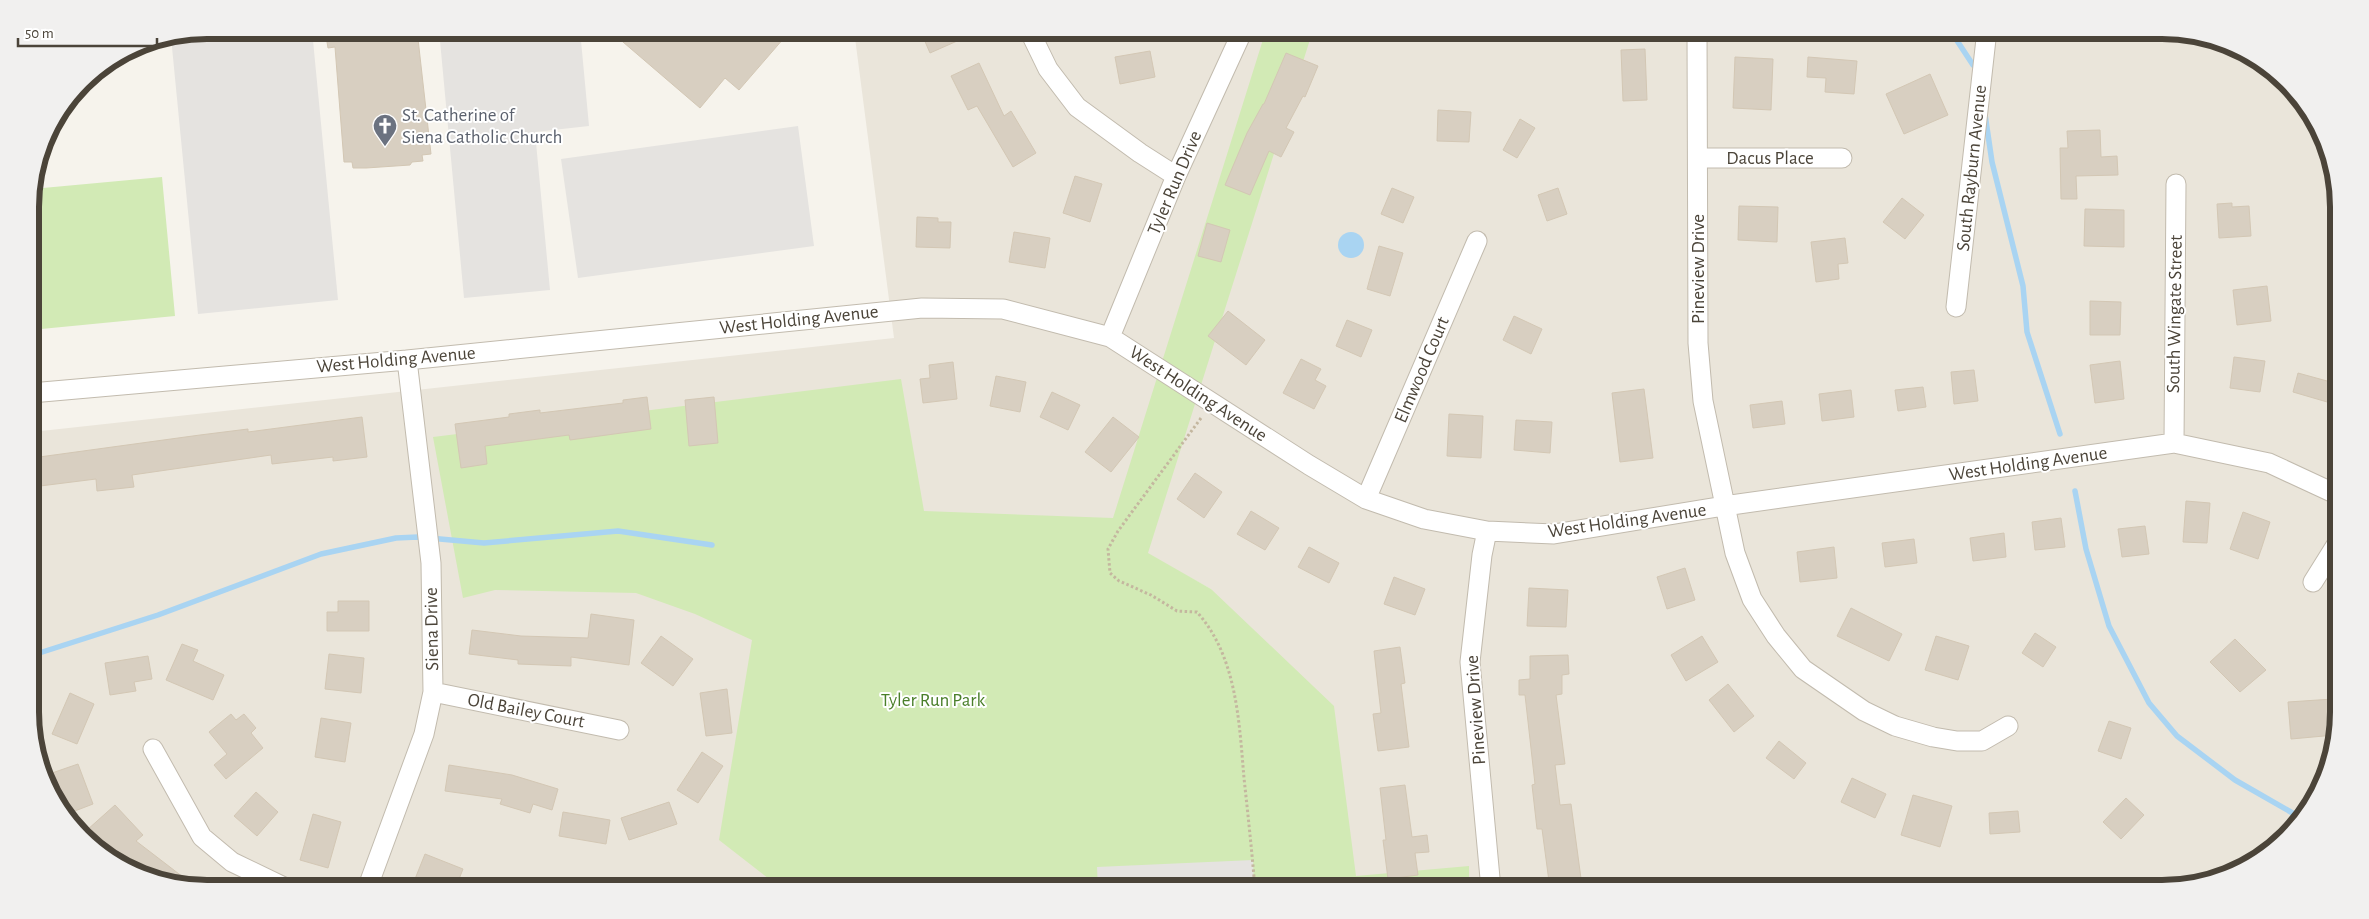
<svg xmlns="http://www.w3.org/2000/svg" width="2369" height="919" font-family="'Alegreya Sans',sans-serif">
  <style>
    .residential { fill: #eae5da }
    .green { fill: #d2eab5 }
    .parking { fill: #e5e3e0 }
    .water { fill: #a9d4f2 }
    .lines { fill: none; stroke-linecap: round; stroke-linejoin: round }
    .stream { stroke: #a9d4f2; stroke-width: 5.5 }
    .building { fill: #d8cfc1; stroke: #d3c7b4 }
    .street-casing { stroke: #c2bbae; stroke-width: 21 }
    .path { stroke: #c4b79f; stroke-width: 3; stroke-dasharray: 2.5 2.5; stroke-linecap: butt }
    .street { stroke: #fff; stroke-width: 19 }
    .labels { text-anchor: middle; dominant-baseline: central; stroke-width: 4; stroke-linejoin: round; paint-order: stroke }
    .worship-label { font-size: 19px; fill: #5b616d; stroke: #fff; text-anchor: start }
    .street-label { font-size: 19px; fill: #4b4439; stroke: #fff }
    .park-label { font-size: 19px; fill: #4a7f2a; stroke: #fff }
    .rim { fill: none; stroke: #4b4439; stroke-width: 6 }
  </style>
  <rect width="100%" height="100%" fill="#f6f3ec"/>
  <!-- residential -->
  <path class="residential" d="M854,30H2162L2219,39L2270,66L2302,99L2337,184L2339,712L2330,769L2303,820L2270,853L2219,880L2173,889H1340L1211,589L1147,554L974,889H207L150,880L74,828L33,746L32,432L894,338Z"/>
  <!-- green -->
  <path class="green" d="M1266,30H1313L1148,553L1211,589L1334,706L1356,876L1469,866V889H782L719,840L752,640L695,614L636,593L495,590L463,598L433,437L901,379L924,511L1113,518Z
    M162,177L175,316L31,330L32,189Z"/>
  <!-- parking -->
  <path class="parking" d="M207,30H312L338,300L198,314L171,37Z
    M439,30H580L589,126L535,132L550,290L464,298Z
    M798,126L814,246L578,278L561,159Z
    M1253,860L1254,889H1098L1097,867Z"/>
  <!-- water -->
  <path class="water" d="M1338 245a13 13 0 1 1 26 0a13 13 0 1 1-26 0Z"/>
  <g class="lines">
    <!-- stream -->
    <path class="stream" d="M1950,30L1973,65
      M1985,114L1992,162L2023,286L2027,332L2060,434
      M2075,491L2086,549L2109,626L2149,703L2177,736L2235,780L2303,819
      M33,655L158,615L321,554L396,538L418,537L484,543L618,531L712,545"/>
  </g>
  <!-- building -->
  <path class="building" d="M325,30H417L431,154L422,155L423,161L412,162L410,165L366,168H353L352,162H344L335,47L328,48Z
    M609,30H774L784,38L739,90L725,78L700,108Z
    M920,30H982L930,53Z
    M1645,49L1647,100L1623,101L1621,50Z
    M1150,51L1155,77L1120,84L1115,57Z
    M1286,53L1318,66L1305,97L1303,96L1286,128L1294,132L1281,157L1269,151L1250,195L1225,185L1247,133L1263,104H1264Z
    M1735,57L1773,59L1771,110L1733,108Z
    M1808,57L1857,61L1854,94L1825,92L1826,78L1807,77Z
    M979,63L1004,116L1011,111L1036,153L1013,167L977,106L968,110L951,76Z
    M1930,74L1948,115L1904,134L1886,94Z
    M1438,110L1471,112L1469,142L1437,141Z
    M1520,119L1535,128L1517,158L1503,150Z
    M2100,130L2101,157L2117,156L2118,175L2076,176L2077,199H2061L2060,148H2068L2067,131Z
    M1075,176L1102,184L1090,222L1063,213Z
    M1392,188L1414,197L1403,223L1381,214Z
    M1558,188L1567,214L1547,221L1538,195Z
    M1902,198L1924,215L1905,239L1883,222Z
    M2232,203V207L2249,206L2251,236L2219,238L2217,204Z
    M1739,206L1778,207L1777,242L1738,240Z
    M2085,209L2124,210V247L2084,246Z
    M917,217L938,218V222H951L950,248L916,247Z
    M1207,223L1230,230L1221,262L1198,256Z
    M1014,232L1050,238L1045,268L1009,262Z
    M1845,238L1848,263L1838,264L1839,279L1816,282L1811,242Z
    M1379,246L1403,253L1390,296L1367,289Z
    M2267,286L2271,321L2237,325L2233,290Z
    M2090,301L2121,302L2120,335H2090Z
    M1228,311L1265,340L1246,365L1208,336Z
    M1514,316L1542,329L1531,354L1503,340Z
    M1347,320L1372,330L1361,357L1336,346Z
    M2234,357L2265,361L2260,392L2230,388Z
    M1301,359L1321,369L1315,380L1326,386L1314,409L1283,393Z
    M2120,361L2124,399L2095,403L2090,365Z
    M953,362L957,399L923,403L920,379L930,378L929,365Z
    M1974,370L1978,401L1954,404L1951,372Z
    M2298,373L2338,384L2334,404L2293,392Z
    M996,376L1026,382L1020,412L990,406Z
    M1923,387L1926,407L1898,411L1895,390Z
    M1644,389L1653,458L1620,462L1612,393Z
    M1851,390L1854,417L1822,421L1819,394Z
    M1052,392L1080,405L1068,430L1040,417Z
    M647,397L651,429L570,440L569,435L485,446L487,464L461,468L455,424L509,417V414L540,410V413L623,403V400Z
    M714,397L718,443L689,446L685,400Z
    M1782,401L1785,424L1753,428L1750,405Z
    M1449,414L1483,416L1481,458L1447,456Z
    M362,417L367,457L333,461V457L272,464L271,455L132,475L134,487L97,491L96,479L32,487V458L200,435L248,429V432Z
    M1113,417L1139,437L1111,472L1085,452Z
    M1516,420L1552,422L1550,453L1514,450Z
    M1195,473L1222,492L1204,518L1177,499Z
    M2186,501L2210,503L2207,543L2183,542Z
    M1251,511L1279,528L1265,550L1237,534Z
    M2243,512L2270,522L2258,559L2230,549Z
    M2061,518L2065,547L2035,550L2032,522Z
    M2145,526L2149,554L2122,557L2118,529Z
    M2004,533L2006,557L1973,561L1970,538Z
    M1914,539L1917,563L1885,567L1882,543Z
    M1309,547L1339,563L1329,583L1298,567Z
    M1834,547L1837,578L1800,582L1797,552Z
    M1685,568L1695,600L1667,609L1657,577Z
    M1394,577L1425,589L1415,615L1384,604Z
    M1529,588L1568,590L1566,627L1527,626Z
    M338,601H369V631H327V612H338Z
    M1851,608L1902,634L1889,661L1837,636Z
    M591,614L634,620L629,665L571,657V666L518,664V660L469,654L472,630L521,636L588,638Z
    M2035,633L2056,647L2043,667L2022,653Z
    M661,636L693,659L673,686L641,663Z
    M1702,636L1718,662L1686,681L1671,655Z
    M1936,636L1969,646L1958,680L1925,670Z
    M2235,639L2266,670L2240,692L2210,662Z
    M182,644L198,650L193,661L224,675L213,700L166,680Z
    M1400,647L1405,683L1401,684L1409,747L1378,751L1373,714L1381,713L1374,651Z
    M329,654L364,658L361,693L325,689Z
    M1568,655L1569,674L1562,675V694L1556,695L1565,764L1555,765L1560,805L1571,804L1582,886L1550,889L1542,829H1537L1532,785L1535,784L1525,695H1519V680L1530,679V656Z
    M148,656L152,679L134,682L136,691L110,695L105,663Z
    M1728,684L1754,716L1734,732L1709,700Z
    M727,689L732,733L706,736L700,693Z
    M70,693L94,704L77,744L52,734Z
    M2333,699L2335,735L2291,739L2288,702Z
    M231,714L236,720L244,714L256,728L251,733L263,748L226,779L214,765L227,754L209,732Z
    M321,718L351,723L345,762L315,757Z
    M2109,721L2131,728L2121,759L2098,751Z
    M1779,741L1806,763L1794,779L1766,758Z
    M702,752L723,766L698,803L677,790Z
    M78,764L93,804L67,814L52,773Z
    M449,765L512,775L558,789L552,810L533,804L530,813L500,804L502,799L445,791Z
    M1852,778L1886,794L1875,818L1841,802Z
    M1405,785L1412,837L1427,835L1429,852L1415,853L1418,875L1388,879L1383,840H1386L1380,788Z
    M256,792L278,812L257,836L234,816Z
    M1913,795L1952,806L1940,847L1901,835Z
    M2126,798L2144,815L2121,839L2103,822Z
    M669,802L677,824L629,840L621,818Z
    M115,805L143,835L136,841L196,887L150,880L104,849L87,830Z
    M2018,811L2020,832L1990,834L1989,813Z
    M563,812L610,820L606,844L559,836Z
    M313,814L341,822L328,868L300,860Z
    M425,854L463,869L455,889H427L413,884Z"/>
  <g class="lines">
    <defs>
      <path id="street" d="M1029,30L1048,69L1077,107L1140,153L1176,176
        M1697,30L1698,343L1703,401L1735,553L1752,599L1776,636L1803,669L1864,711L1895,726L1933,737L1957,741H1982L2008,726
        M1699,158H1842
        M1956,307L1987,30
        M1110,337L1176,176L1243,30
        M31,393L407,360L922,308L1003,309L1110,337L1309,465L1366,499L1424,519L1487,531L1554,534L1724,506L2174,443L2269,463L2338,495
        M2174,443L2176,184
        M1366,499L1477,241
        M1487,531L1482,555L1470,662L1491,889
        M2313,582L2338,542
        M433,692L619,730
        M153,749L202,837L232,862L288,889
        M367,889L424,734L433,692L431,563L407,360"/>
    </defs>
    <!-- street casing -->
    <use href="#street" class="street-casing"/>
    <!-- path -->
    <path class="path" d="M1201,418L1118,531L1108,549L1110,573L1119,581L1151,595L1177,611L1197,612C1237,657 1239,721 1244,778C1248,815 1252,852 1255,889"/>
    <!-- street -->
    <use href="#street" class="street"/>
  </g>
  <!-- icons -->
  <defs>
    <symbol id="church-pin" viewBox="-11 -11 22 30"><path d="M0 17L-7.5 6A9.5 9.5 0 1 1 7.5 6Z" fill="#6b7280" stroke="#fff"/><path d="M-1.2-6h2.4v3.5h3.3v2.4h-3.3V6h-2.4V-.1h-3.3v-2.4h3.3Z" fill="#fff"/></symbol>
  </defs>
  <g fill-rule="evenodd">
    <use href="#church-pin" x="371" y="112" width="28" height="38"/>
  </g>
  <g class="labels">
    <!-- worship labels -->
    <g class="worship-label">
      <text x="402" y="115">St. Catherine of<tspan x="402" dy="22">Siena Catholic Church</tspan></text>
    </g>
    <!-- street labels -->
    <g class="street-label">
      <text x="1770" y="158">Dacus Place</text>
      <text transform="translate(1972 168) rotate(-84)">South Rayburn Avenue</text>
      <text transform="translate(1175 183) rotate(-67)">Tyler Run Drive</text>
      <text transform="translate(1698 269) rotate(-90)">Pineview Drive</text>
      <text transform="translate(2175 314) rotate(-89)">South Wingate Street</text>
      <text transform="translate(799 320) rotate(-6)">West Holding Avenue</text>
      <text transform="translate(396 360) rotate(-5)">West Holding Avenue</text>
      <text transform="translate(1422 370) rotate(-67)">Elmwood Court</text>
      <text transform="translate(1198 394) rotate(33)">West Holding Avenue</text>
      <text transform="translate(2028 464) rotate(-8)">West Holding Avenue</text>
      <text transform="translate(1627 521) rotate(-8)">West Holding Avenue</text>
      <text transform="translate(432 629) rotate(-91)">Siena Drive</text>
      <text transform="translate(1476 710) rotate(-94)">Pineview Drive</text>
      <text transform="translate(526 711) rotate(11)">Old Bailey Court</text>
    </g>
    <!-- park labels -->
    <g class="park-label">
      <text x="933" y="700">Tyler Run Park</text>
    </g>
  </g>
  <!-- crop -->
  <path d="M0 0H2369V919H0ZM207 39H2162A168 168 0 0 1 2330 207V712A168 168 0 0 1 2162 880H207A168 168 0 0 1 39 712V207A168 168 0 0 1 207 39Z" fill="#f1f0ef" fill-rule="evenodd"/>
  <path class="rim" d="M207 39H2162A168 168 0 0 1 2330 207V712A168 168 0 0 1 2162 880H207A168 168 0 0 1 39 712V207A168 168 0 0 1 207 39Z"/>
  <!-- scale -->
  <path d="M18 38v8h139v-8" fill="none" stroke="#4b4439" stroke-width="2.5"/>
  <text x="25" y="38" font-size="15" fill="#4b4439" stroke="#ffffff" stroke-width="4" paint-order="stroke">50 m</text>
</svg>
